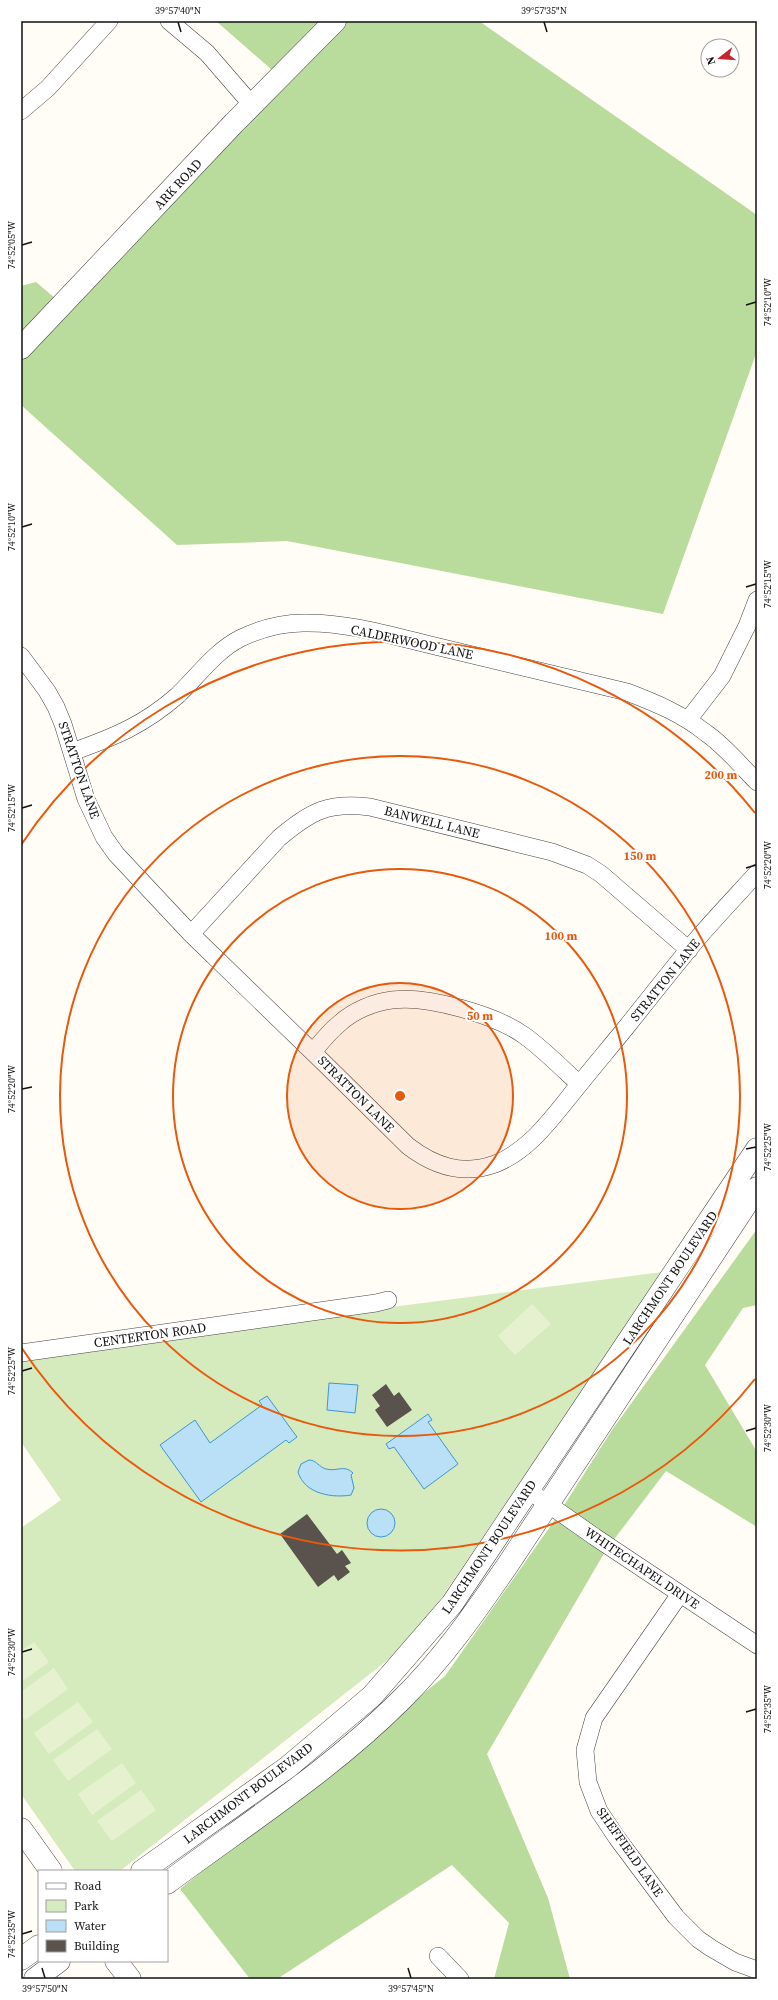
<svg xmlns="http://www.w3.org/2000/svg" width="778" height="2000" font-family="'Source Serif 4',serif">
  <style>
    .green { fill: #d5ebbd }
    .forest { fill: #b9dc9c }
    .pitch { fill: #e6f2cf }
    .water { fill: #b9e0f7; stroke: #3f96cf }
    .building { fill: #5a524d }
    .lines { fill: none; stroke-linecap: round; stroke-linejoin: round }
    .minor-casing { stroke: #444; stroke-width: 18 }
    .tertiary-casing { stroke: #444; stroke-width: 23 }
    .minor { stroke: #fff; stroke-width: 17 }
    .tertiary { stroke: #fff; stroke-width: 22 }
    .ticks { fill: none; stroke: #111; stroke-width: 1.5 }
    .ring { fill: none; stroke: #e8590c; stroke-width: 2 }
    .labels { text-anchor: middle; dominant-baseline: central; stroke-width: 4; stroke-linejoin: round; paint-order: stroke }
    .street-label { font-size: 13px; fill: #111; stroke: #fff }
    .centre { fill: #e8590c; stroke: #fff; stroke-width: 2 }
    .ring-label { font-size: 12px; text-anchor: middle; font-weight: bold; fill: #e8590c; stroke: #fff; stroke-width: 4; stroke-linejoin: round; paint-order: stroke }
    .neatline { fill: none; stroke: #111; stroke-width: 1.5 }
    .ticks-label { font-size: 10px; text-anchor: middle; fill: #111 }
  </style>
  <rect width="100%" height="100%" fill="#fffdf5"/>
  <!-- green -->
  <path class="green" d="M662,1272L413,1640L120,1871H75L21,1794V1528L61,1500L21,1442V1355Z"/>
  <!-- forest -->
  <path class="forest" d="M216,21H479L757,215V351L663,614L287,541L177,545L21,405V286L36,282L62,304L287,83Z
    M757,1229V1305L743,1308L705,1365L757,1452V1527L666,1471L606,1550L487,1754L548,1898L570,1979H494L509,1923L452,1865L277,1979H250L180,1889L445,1676L554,1521L612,1430Z"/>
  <!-- pitch -->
  <path class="pitch" d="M532,1304L551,1324L515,1355L498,1336Z
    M34,1642L49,1662L21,1682V1651Z
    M54,1668L68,1689L25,1720L21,1715V1692Z
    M78,1702L93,1722L49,1754L34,1733Z
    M97,1729L112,1749L68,1781L53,1760Z
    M122,1763L136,1783L92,1815L78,1794Z
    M141,1790L156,1810L112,1841L97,1821Z"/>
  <!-- water -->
  <path class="water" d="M329,1383L358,1385L355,1413L327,1410Z
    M267,1396L297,1437L289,1443L286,1440L201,1502L160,1445L195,1420L210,1443L262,1405L259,1401Z
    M428,1414L432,1420L428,1422L458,1464L424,1489L394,1447L389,1449L386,1444Z
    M309,1460C316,1460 319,1467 326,1469C337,1472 344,1464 353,1473L351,1475L354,1488L351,1495C334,1498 305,1495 298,1472L301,1464Z
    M367 1523a14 14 0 1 1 28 0a14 14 0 1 1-28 0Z"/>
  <!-- building -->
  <path class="building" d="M386,1384L394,1396L399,1392L412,1410L387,1427L375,1410L380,1406L372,1395Z
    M307,1514L337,1554L342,1550L351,1563L345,1566L350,1572L338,1581L334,1575L318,1587L280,1534Z"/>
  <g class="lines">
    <defs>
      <path id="minor" d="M169,21L207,53L252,105
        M21,111L48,88L109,21
        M21,656L47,691L56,707L63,724L86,799L104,837L116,854L191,934L325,1064L408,1146C434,1166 462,1176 495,1164C531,1150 554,1115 578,1086C594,1066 611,1046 628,1025C651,996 674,967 698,938C717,916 737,895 757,873
        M688,720L722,676L747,626L757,600
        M72,752C114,737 144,725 178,695C198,676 215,651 241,638C262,628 284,622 308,623C352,623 396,637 439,647C502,662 565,677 627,692C656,703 682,714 706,733C725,746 741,766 757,782
        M191,934L279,838C311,811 328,802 370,807L552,852L587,865L601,874L689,950
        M313,1052C321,1042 330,1031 340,1023C353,1011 374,1002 392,1000C427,995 496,1015 525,1036C544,1050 562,1068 579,1084
        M21,1353L376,1303L388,1300
        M528,1490L595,1537L757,1645
        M680,1594L594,1718L585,1750L588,1782L599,1811L617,1838L676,1917L698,1939L711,1948L735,1962L757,1970
        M438,1956L460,1979"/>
      <path id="tertiary" d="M21,348L234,123L335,21
        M21,1829L51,1871
        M142,1871L288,1767L372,1696L452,1604L757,1149
        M167,1883C246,1824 331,1770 401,1700C443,1659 476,1611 509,1563L757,1188
        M21,1959L39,1946
        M116,1961L130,1979
        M35,1979L59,1961"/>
    </defs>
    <!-- minor casing -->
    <use href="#minor" class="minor-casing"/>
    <!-- tertiary casing -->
    <use href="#tertiary" class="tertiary-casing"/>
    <!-- minor -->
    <use href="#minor" class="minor"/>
    <!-- tertiary -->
    <use href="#tertiary" class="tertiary"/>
  </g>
  <!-- ticks -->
  <path class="ticks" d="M178,22L181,32M544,22L547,32M22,245L32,242M746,305L756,302M22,527L32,524M746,587L756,584M22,808L32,805M746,868L756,865M22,1089L32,1087M746,1149L756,1147M22,1371L32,1368M746,1431L756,1428M22,1652L32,1649M746,1712L756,1709M22,1934L32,1931M42,1968L45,1978M408,1968L411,1978"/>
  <!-- distance rings -->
  <circle cx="400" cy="1096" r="113" fill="#e8590c" fill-opacity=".12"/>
  <g class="ring">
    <circle cx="400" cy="1096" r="113"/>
    <circle cx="400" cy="1096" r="227"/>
    <circle cx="400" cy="1096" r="340"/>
    <path d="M755 1379A454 454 0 0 1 21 1347M21 845A454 454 0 0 1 755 813"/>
  </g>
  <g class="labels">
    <!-- street labels -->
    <g class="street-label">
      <text transform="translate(178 184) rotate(-47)">ARK ROAD</text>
      <text transform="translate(412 642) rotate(12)">CALDERWOOD LANE</text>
      <text transform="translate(79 770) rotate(71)">STRATTON LANE</text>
      <text transform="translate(432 822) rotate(14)">BANWELL LANE</text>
      <text transform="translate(665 980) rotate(-51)">STRATTON LANE</text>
      <text transform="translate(356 1094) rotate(45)">STRATTON LANE</text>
      <text transform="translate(670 1278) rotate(-56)">LARCHMONT BOULEVARD</text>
      <text transform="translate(150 1335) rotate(-8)">CENTERTON ROAD</text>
      <text transform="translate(489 1547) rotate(-56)">LARCHMONT BOULEVARD</text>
      <text transform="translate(642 1568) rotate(34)">WHITECHAPEL DRIVE</text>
      <text transform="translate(248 1793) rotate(-37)">LARCHMONT BOULEVARD</text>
      <text transform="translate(630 1852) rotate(55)">SHEFFIELD LANE</text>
    </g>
  </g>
  <circle cx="400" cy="1096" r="6" class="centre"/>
  <g class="ring-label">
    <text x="721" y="779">200 m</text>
    <text x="640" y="860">150 m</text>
    <text x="561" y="940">100 m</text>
    <text x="480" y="1020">50 m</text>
  </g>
  <!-- border -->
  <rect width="778" height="2000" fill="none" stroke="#ffffff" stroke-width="44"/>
  <!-- legend -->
  <rect x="38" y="1870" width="130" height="92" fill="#ffffff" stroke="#a0a0a0"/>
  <rect x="46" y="1883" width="20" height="6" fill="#ffffff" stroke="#a0a0a0"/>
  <text x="74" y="1890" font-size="12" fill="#111111">Road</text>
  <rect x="46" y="1900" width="20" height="12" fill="#d5ebbd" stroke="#a0a0a0"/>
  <text x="74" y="1910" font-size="12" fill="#111111">Park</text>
  <rect x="46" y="1920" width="20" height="12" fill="#b9e0f7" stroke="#a0a0a0"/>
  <text x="74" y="1930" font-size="12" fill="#111111">Water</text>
  <rect x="46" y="1940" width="20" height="12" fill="#5a524d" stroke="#a0a0a0"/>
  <text x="74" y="1950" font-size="12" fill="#111111">Building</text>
  <!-- north arrow -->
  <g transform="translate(720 58) rotate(253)"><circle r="19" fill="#ffffff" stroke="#a0a0a0"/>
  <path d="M0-3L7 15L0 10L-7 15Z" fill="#c4262e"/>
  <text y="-6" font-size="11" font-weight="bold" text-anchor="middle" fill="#111111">N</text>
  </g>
  <rect x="22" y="22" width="734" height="1956" class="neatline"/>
  <g class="ticks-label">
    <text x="178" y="14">39°57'40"N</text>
    <text x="544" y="14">39°57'35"N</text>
    <text transform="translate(11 245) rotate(-90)" y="4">74°52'05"W</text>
    <text transform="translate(767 302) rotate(-90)" y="4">74°52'10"W</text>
    <text transform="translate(11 527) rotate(-90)" y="4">74°52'10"W</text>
    <text transform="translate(767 584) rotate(-90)" y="4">74°52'15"W</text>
    <text transform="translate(11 808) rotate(-90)" y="4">74°52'15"W</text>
    <text transform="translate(767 865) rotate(-90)" y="4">74°52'20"W</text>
    <text transform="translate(11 1089) rotate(-90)" y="4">74°52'20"W</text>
    <text transform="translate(767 1147) rotate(-90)" y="4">74°52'25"W</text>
    <text transform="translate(11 1371) rotate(-90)" y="4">74°52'25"W</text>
    <text transform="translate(767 1428) rotate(-90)" y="4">74°52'30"W</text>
    <text transform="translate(11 1652) rotate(-90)" y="4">74°52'30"W</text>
    <text transform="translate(767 1709) rotate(-90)" y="4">74°52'35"W</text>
    <text transform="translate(11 1934) rotate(-90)" y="4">74°52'35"W</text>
    <text x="45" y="1992">39°57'50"N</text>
    <text x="411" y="1992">39°57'45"N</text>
  </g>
</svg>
